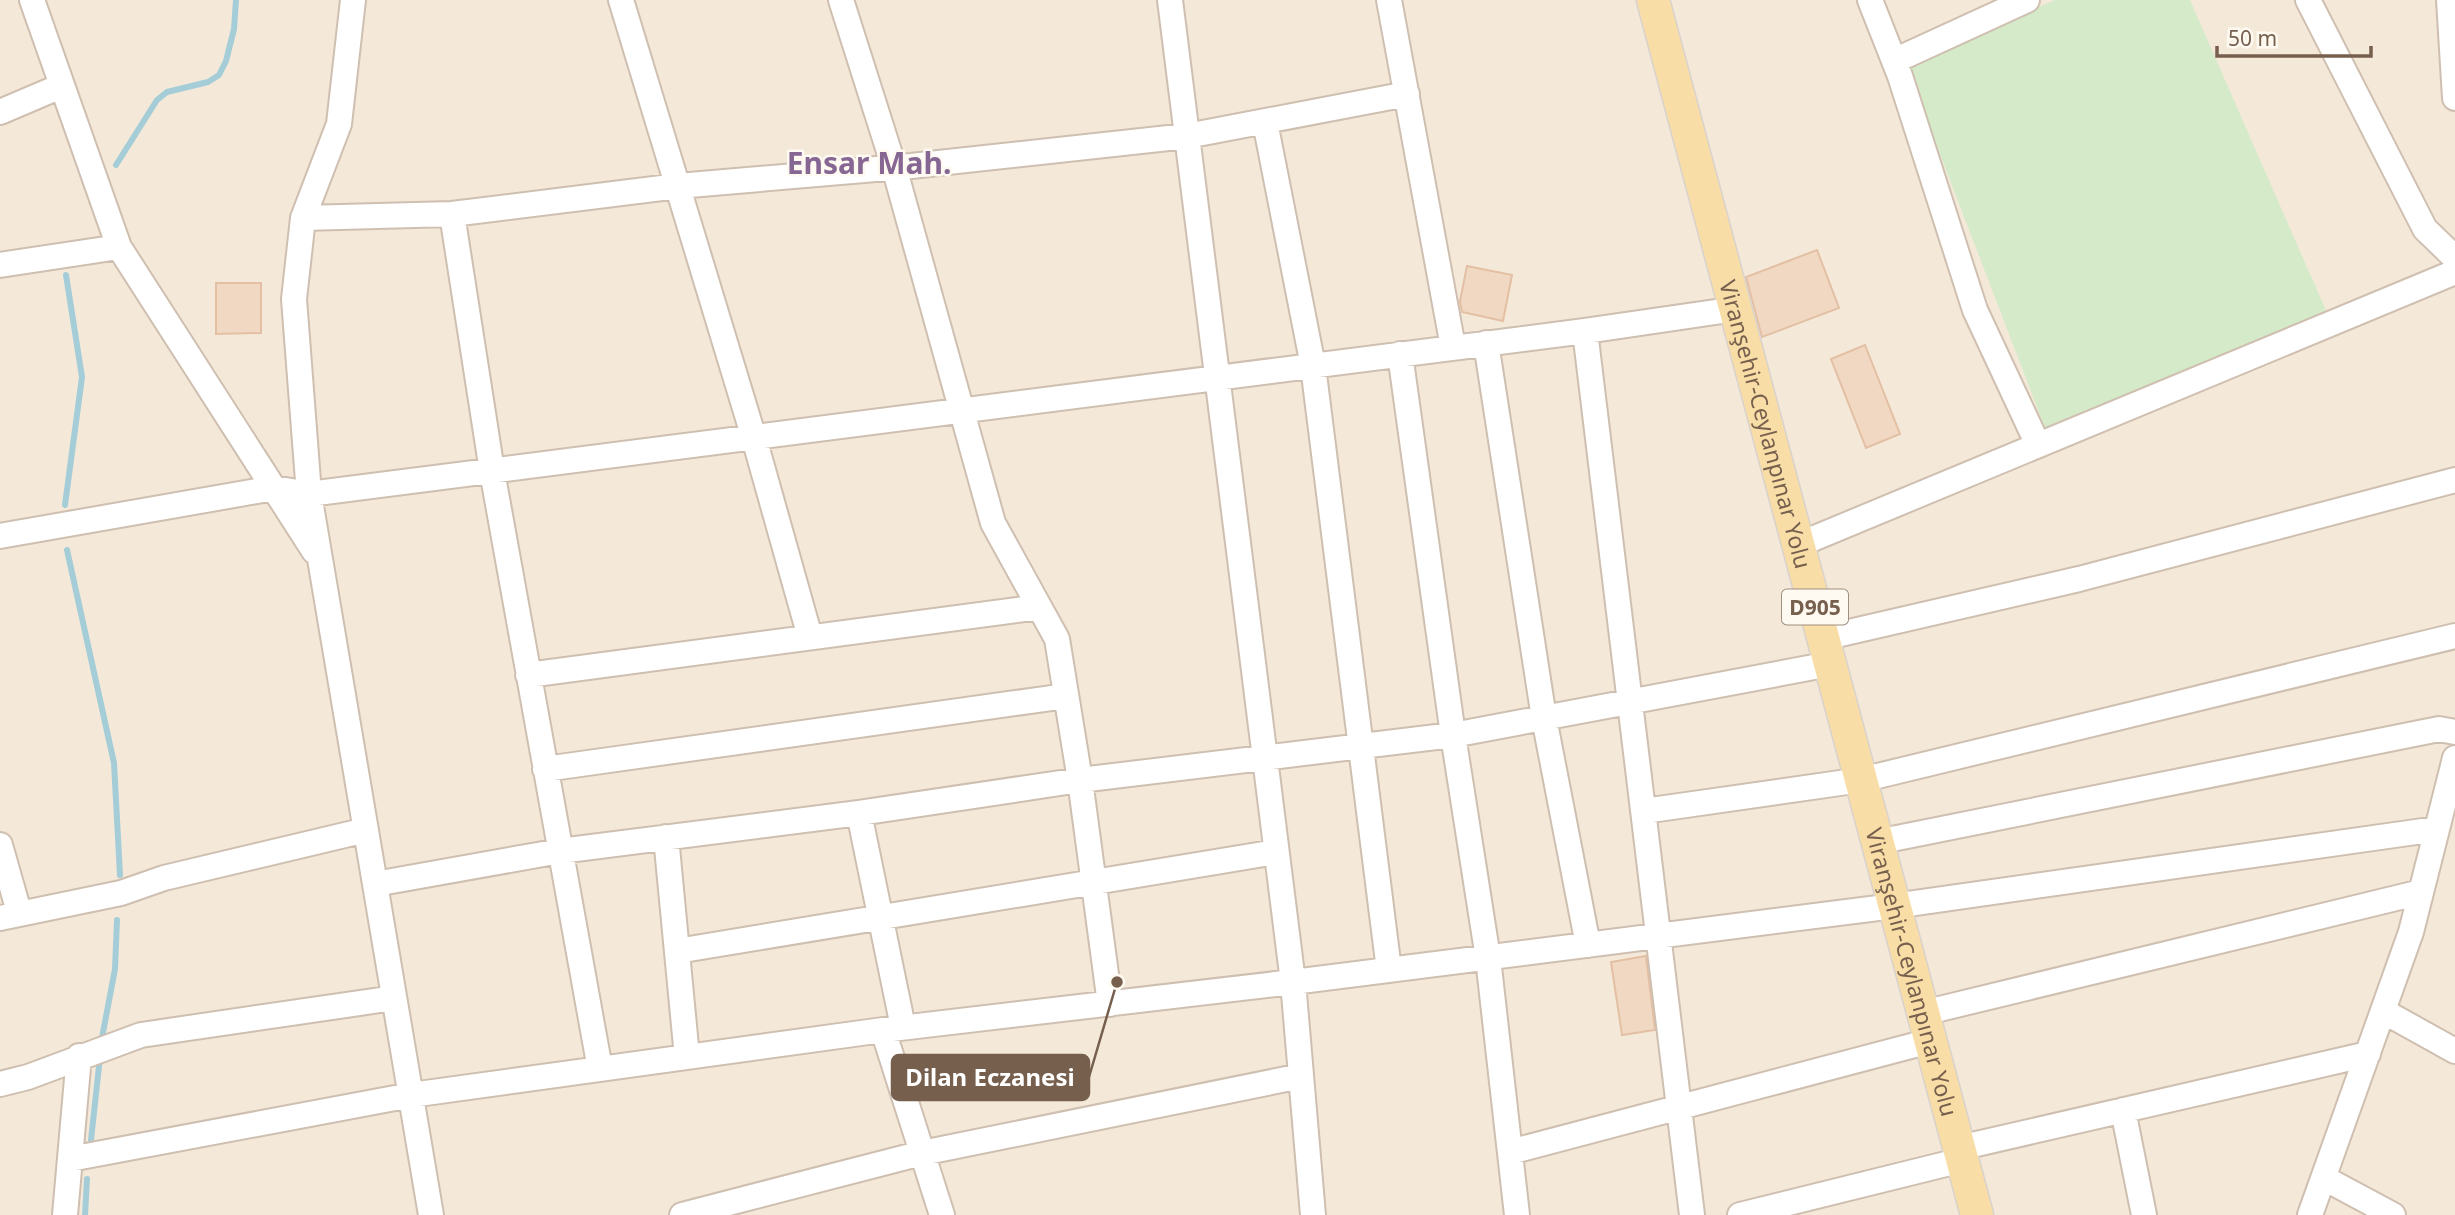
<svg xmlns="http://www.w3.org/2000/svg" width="2455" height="1215" font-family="'Noto Sans',sans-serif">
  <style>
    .residential { fill: #f4e9d9 }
    .green { fill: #d4eac9 }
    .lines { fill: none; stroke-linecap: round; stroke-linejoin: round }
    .stream { stroke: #a5cdd8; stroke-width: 6 }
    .building { fill: #f1d8c3; stroke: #e3bfa3; stroke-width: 2 }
    .minor-casing { stroke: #cfbfb0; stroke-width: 28 }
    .major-casing { stroke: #d9d2cd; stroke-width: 35 }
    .minor { stroke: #fff; stroke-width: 24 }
    .major { stroke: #f8dea6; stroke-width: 32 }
    .labels { text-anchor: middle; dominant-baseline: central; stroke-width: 5; stroke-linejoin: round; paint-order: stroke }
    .shield { fill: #fffaf1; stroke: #a08e7f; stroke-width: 2 }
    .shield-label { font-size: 21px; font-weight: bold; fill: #775f4e }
    .street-label { font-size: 23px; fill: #775f4e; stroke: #fffaf1 }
    .district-label { font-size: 30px; font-weight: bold; fill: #866693; stroke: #fffaf1 }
    .leader { fill: none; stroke: #775f4e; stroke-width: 2.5 }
    .callout-dot { fill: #775f4e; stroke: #fffaf1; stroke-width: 2.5 }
    .callout { fill: #775f4e; stroke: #775f4e; stroke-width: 2.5 }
    .callout-label { font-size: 24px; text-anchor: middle; font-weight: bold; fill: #fff }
  </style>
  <rect width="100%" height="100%" fill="#fcf6eb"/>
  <!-- residential -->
  <path class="residential" d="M0,0H2455V1215H0Z"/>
  <!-- green -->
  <path class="green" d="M2055,0H2190L2328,315L2045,428L1905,63Z"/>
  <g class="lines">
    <!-- stream -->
    <path class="stream" d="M116,165L157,100L167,92L208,82L219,75L226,61L234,29L236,0
      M65,505L82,377L66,275
      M67,550L114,763L120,875
      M101,1043L115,969L117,920
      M91,1140L100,1057
      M85,1215L87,1179"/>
  </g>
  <!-- building -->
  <path class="building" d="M1817,250L1839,308L1762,337L1746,277Z
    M1467,266L1512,275L1503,321L1462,312L1460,301Z
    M216,283H261V333L216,334Z
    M1865,345L1900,434L1866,448L1831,359Z
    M1646,956L1655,1030L1622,1035L1611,962Z"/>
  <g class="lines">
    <defs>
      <path id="minor" d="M32,0L119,247L314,551
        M353,0L339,124L303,218L294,299L309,494L431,1215
        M621,0L754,438L810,637
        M841,0L894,167L993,523L1057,639L1080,780L1110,1004
        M1170,0L1293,982L1313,1215
        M1389,0L1453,347
        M1870,0L1900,76L1975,310L2038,445
        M2308,0L2425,229L2455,258
        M2449,0L2455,98
        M1894,61L2027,0
        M0,112L61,86
        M1265,122L1313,366L1389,970
        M452,214L492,471L600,1069
        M303,218L452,214L678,186L911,166L1187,136L1407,94
        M0,265L119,247
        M1585,331L1692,1215
        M1486,343L1544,718L1588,945
        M1400,354L1453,735L1488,958L1517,1215
        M0,536L274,488L309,494L1585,331L1736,309
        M1798,545L2455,272
        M1823,638L2079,579L2455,480
        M528,675L1039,607
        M545,769L1066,696
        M1644,811L1861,780L2455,636
        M859,813L903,1027
        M666,837L687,1057
        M1877,842L2439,729L2455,732
        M0,845L19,912
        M375,884L560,851L859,813L1080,780L1453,735L1830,664
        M0,918L121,893L164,878L366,830
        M677,951L1276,852
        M2383,1011L2455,1051
        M1923,1013L2421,892
        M883,1030L942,1215
        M0,1084L28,1077L141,1035L394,998
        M2123,1110L2144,1215
        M1959,1148L2368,1054
        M1510,1152L1930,1041
        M70,1159L411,1095L883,1030L1293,982L1894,906L2437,829
        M2324,1178L2393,1215
        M65,1215L79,1056
        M682,1215L922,1153L1301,1076
        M1740,1215L1962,1160
        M2310,1215L2411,932L2455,758"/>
      <g id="major">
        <path id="s1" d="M1653,0L1977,1215"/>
      </g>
    </defs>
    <!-- minor casing -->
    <use href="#minor" class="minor-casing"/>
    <!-- major casing -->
    <use href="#major" class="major-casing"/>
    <!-- minor -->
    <use href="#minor" class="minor"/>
    <!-- major -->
    <use href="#major" class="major"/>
  </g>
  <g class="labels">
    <!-- shield labels -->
    <rect class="shield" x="1782" y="589.5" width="66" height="35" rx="5"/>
    <g class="shield-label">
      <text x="1815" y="607">D905</text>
    </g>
    <!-- street labels -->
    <g class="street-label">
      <text stroke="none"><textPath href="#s1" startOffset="439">Viranşehir-Ceylanpınar Yolu</textPath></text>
      <text stroke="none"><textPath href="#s1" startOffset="1006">Viranşehir-Ceylanpınar Yolu</textPath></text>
    </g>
    <!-- district labels -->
    <g class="district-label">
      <text x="869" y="162">Ensar Mah.</text>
    </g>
  </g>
  <!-- callouts -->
  <path class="leader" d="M1117 982L1089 1077"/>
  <circle class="callout-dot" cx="1117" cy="982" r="7"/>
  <rect class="callout" x="892" y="1055" width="197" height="45" rx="7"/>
  <g class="callout-label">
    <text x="990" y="1086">Dilan Eczanesi</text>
  </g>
  <!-- scale -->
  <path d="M2217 46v10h154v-10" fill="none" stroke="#775f4e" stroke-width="3.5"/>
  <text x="2228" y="46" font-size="21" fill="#775f4e" stroke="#fffaf1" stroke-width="5" paint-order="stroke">50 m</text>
</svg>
